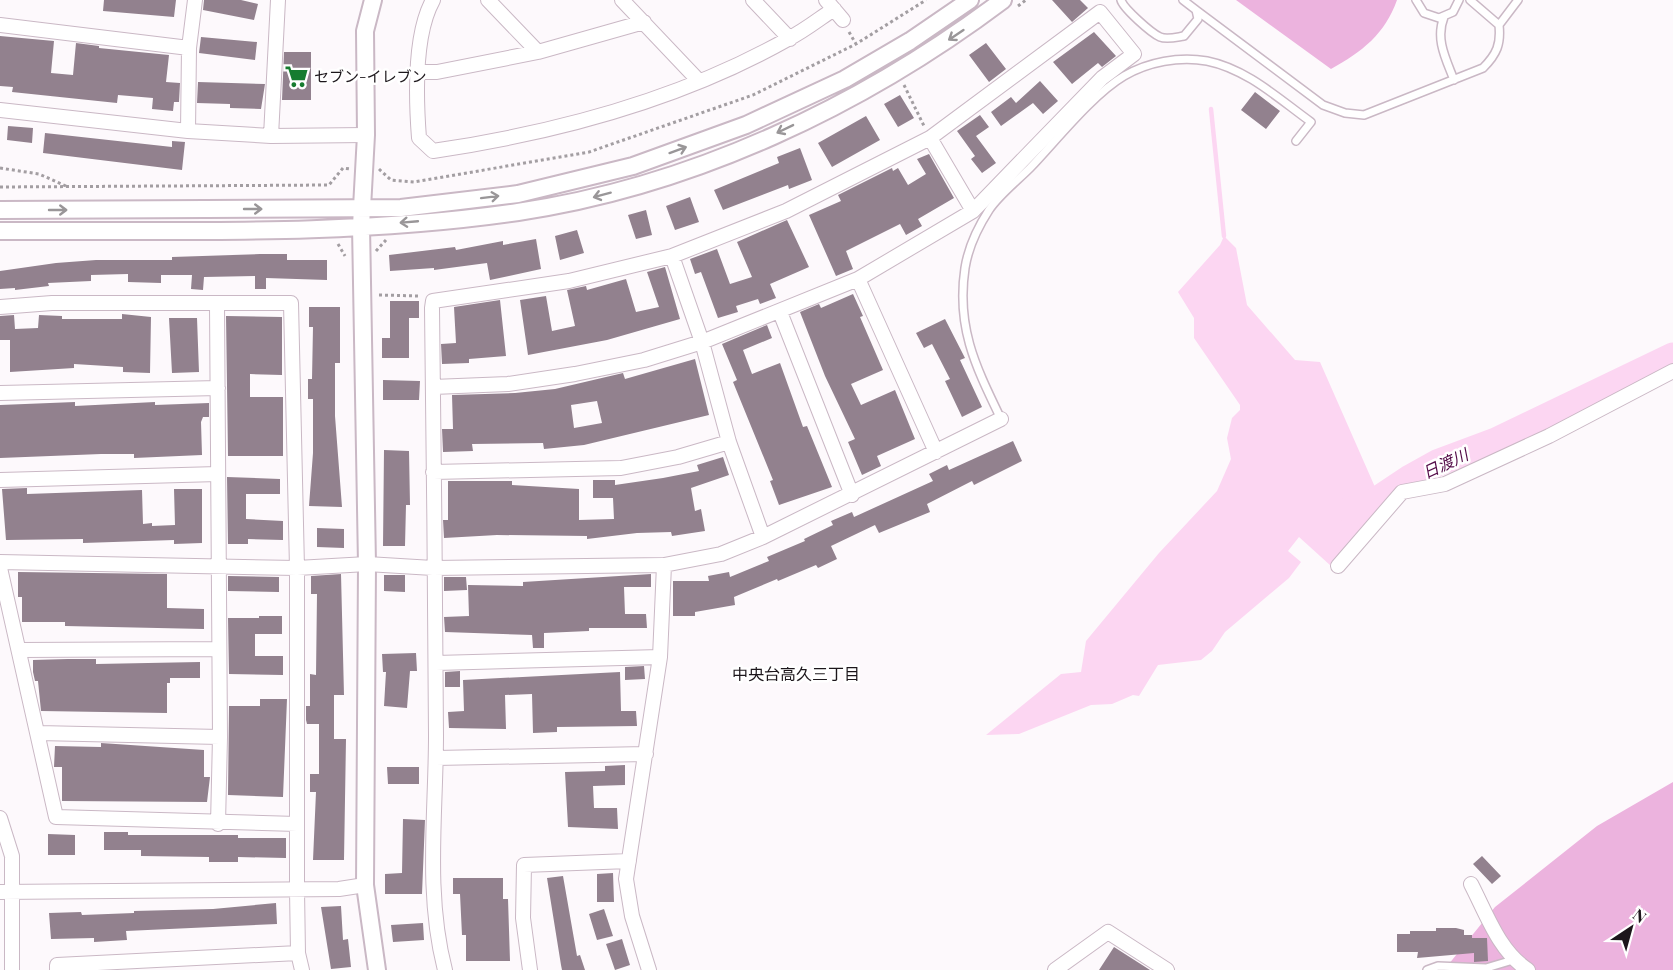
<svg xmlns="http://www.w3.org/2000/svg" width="1673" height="970" font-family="'Playfair Display','Noto Sans JP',serif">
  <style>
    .green { fill: #ecb3de }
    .water { fill: #fcd6f2 }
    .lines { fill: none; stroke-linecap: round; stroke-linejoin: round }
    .stream { stroke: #fcd6f2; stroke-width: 4.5 }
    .river { stroke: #fcd6f2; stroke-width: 27 }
    .building { fill: #92818e; fill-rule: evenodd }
    .service-casing { stroke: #cab8c5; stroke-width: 10 }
    .minor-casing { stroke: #cab8c5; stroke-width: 16 }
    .tertiary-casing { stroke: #cab8c5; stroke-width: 20 }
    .path { stroke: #a39ea2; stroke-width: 3; stroke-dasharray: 3 3; stroke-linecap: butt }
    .service { stroke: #fff; stroke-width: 7 }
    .minor { stroke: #fff; stroke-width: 14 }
    .tertiary { stroke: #fff; stroke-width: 16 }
    .oneway { stroke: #999698 }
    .labels { text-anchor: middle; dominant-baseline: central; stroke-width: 5; stroke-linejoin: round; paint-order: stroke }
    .poi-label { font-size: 15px; fill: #1c161b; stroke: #fff; text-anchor: start }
    .water-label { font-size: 16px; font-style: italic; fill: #530b48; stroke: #fff }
    .neighbourhood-label { font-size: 16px; fill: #1c161b; stroke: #fff }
  </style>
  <rect width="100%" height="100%" fill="#fdf9fc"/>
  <!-- green -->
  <path class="green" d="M1236,0H1397C1385,34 1362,52 1331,69Z
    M1673,782V970H1444L1495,907L1597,826Z"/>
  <!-- water -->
  <path class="water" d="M1224,236L1236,248L1247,305L1295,360L1320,362L1382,503L1331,566L1299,537L1288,551L1301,562L1289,578L1225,632L1212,651L1201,660L1158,665L1139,696L1133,695L1112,704L1091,705L1019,734L986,735L1061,674L1081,672L1086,641L1159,553L1217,491L1231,459L1227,438L1232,418L1240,410V405L1194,338V318L1178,292L1220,245Z"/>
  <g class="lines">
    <!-- stream -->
    <path class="stream" d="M1211,109L1224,236"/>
    <!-- river -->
    <path class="river" d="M1350,510L1359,512L1410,478L1437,463L1496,441L1673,356"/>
  </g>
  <!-- building -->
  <path class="building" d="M104,0H176L174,17L103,11Z
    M204,0H241L258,4L254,20L203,10Z
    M1052,0H1080L1088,8L1072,22Z
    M1094,32L1116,56L1102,67L1098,63L1072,84L1053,62Z
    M0,36L54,41L51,73L73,75L76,43L99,46V48L169,55L166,82L180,83L179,102H174L173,111L152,109L153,98L118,95L117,103L12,92L13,87L0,86Z
    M201,37L257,42L255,60L199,53Z
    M986,43L1006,69L989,82L969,55Z
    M284,52H311V100H282Z
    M1040,81L1058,101L1043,114L1033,103L1001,126L991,112L1011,97L1016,103Z
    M198,82L265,84L261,109L230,108V104L197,103Z
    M1255,92L1280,111L1266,129L1241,110Z
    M900,95L914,118L898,127L884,104Z
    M980,115L989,127L976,136L996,163L982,173L971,159L975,156L957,131Z
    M866,116L880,140L832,167L818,143Z
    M8,126L33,128L32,143L7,140Z
    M45,133L172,147V141L185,142L182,170L43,153Z
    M800,148L812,180L789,189L788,185L723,210L714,190L779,163L777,157Z
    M929,154L954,198L918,219L922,226L906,235L900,224L846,251L853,269L836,276L809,215L841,201L838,195L892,168L893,171L898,168L908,185L926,174L917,159Z
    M690,197L699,222L675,230L666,206Z
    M646,210L652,235L636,239L628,215Z
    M787,220L809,267L770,284L776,298L760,304L758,299L736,306L738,312L718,318L701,272L695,274L690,259L717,249L730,284L752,277L737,242Z
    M577,230L584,253L560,260L555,236Z
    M536,239L541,269L509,276L490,280L487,263L434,270V268L390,271L389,255L455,247L456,250L503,241V245Z
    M260,254H287V260H327V280L266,278V289H255V276L204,277L203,290L191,289L192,275H161V283L128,282V274L91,275V281L48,283L49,286L15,290V288L0,289V271L56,263L96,260H172V257Z
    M665,267L680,319L607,340L528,355L520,300L546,296L552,331L575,326L567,290L586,286L587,290L626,279L636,312L659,307L647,272Z
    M853,294L863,316L860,317L883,370L851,384L861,405L895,390L915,439L877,456L881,466L862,475L848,442L855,439L825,376L800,312L819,304L821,308Z
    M500,300L506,356L469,359V363L442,364L441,344L456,343L454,307Z
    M390,301H419V318H409V358H382V338H390Z
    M309,307H340V363H335V416L342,507L309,506L313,453V399H308V379H312L313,327H309Z
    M122,314L151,317L150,373L123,372V367L74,364V368L10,372V340H0V316L14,315L15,329L38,328L39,315L62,316V319H122Z
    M226,316L282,317V375L250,374V397H283V456H228Z
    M169,318H197L199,372L172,373Z
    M945,319L965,358L960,360L982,407L962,417L945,381L950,379L932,344L924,348L916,333Z
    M767,325L772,338L743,350L752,374L780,363L803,427L807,426L832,487L779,505L770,481L773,480L733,382L737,380L722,344Z
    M695,359L709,415L584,445L544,449L543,443L472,444L473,451L443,452L442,429H453L452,395L515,393L555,389L623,373L625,379ZM597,401L602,423L574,428L571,405Z
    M383,380L420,381L419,400H383Z
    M75,402V406L155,402V405L209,403V417H203L201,422L202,455L134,458V454H101L0,458V405Z
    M1013,441L1022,461L974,485L972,481L927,504L930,512L879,533L875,525L831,546L837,559L818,568L816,565L778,581L777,579L734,597L735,605L695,612V616H673V581H709L708,576L729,572L730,577L769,561L767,557L805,541L804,539L833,525L831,521L852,512L854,517L933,481L929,474L947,465L949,470Z
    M384,450L409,451L410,505H406L405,546H383Z
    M723,457L729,475L691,488L695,511L701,509L705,531L672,536L671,532L637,533L587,539V536L497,535L444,538L443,520H448V481H512V485L579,489V520L614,519L613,498H593V480H615V485L663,478L699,471L697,465Z
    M227,477L280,479V494H246V519L283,521V540L248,539V544H228Z
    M27,488V494L142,490L143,524L152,523V526L175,525L174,489H202V543L174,544V540L83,543V539L6,540L2,489Z
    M317,528L344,529V548L317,547Z
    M18,572L167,574V608L204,609V629L65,626V622H22V597H18Z
    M341,574L344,695H334V739H346L344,860H313L316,792H310V774H319V724H307L306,720V706H310V674L316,675L317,594H311V576Z
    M651,574V587H624L625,614H646L647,628H589V631L544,633V648H533L532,635L445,632L444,617L469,616L468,585L523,586V582Z
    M384,575H405V592L384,591Z
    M228,576L279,577V592L228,591Z
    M444,577H466L467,590L444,591Z
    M259,616H282V634H255V656H283V675L229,674L228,618H259Z
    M416,653L417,671H410L407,708L384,706L386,672H383L382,654Z
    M68,659H96V664L200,662V678H170V683H167V713L41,711L38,681H35L33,672V660Z
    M644,666L645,679L625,680V667Z
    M460,671V687H445V672Z
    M620,672L621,711H636L637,726L557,727V732L533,733L532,694L505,695L506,729L449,728L448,712L464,711L463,680Z
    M260,699H287L283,797L228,795L229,706H260Z
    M101,743L204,750V777H210L207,802L62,801V767H54L55,746L101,747Z
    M625,765V785L593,786L594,808H617L618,829L568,827L565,772L605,771V766Z
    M387,767H419V784H388Z
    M403,819L425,820L422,894H385V874L402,873Z
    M104,832H128V835H238V838H286V858L238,857V862H209V857L141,856V850H104Z
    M48,834L75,835V855H48Z
    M1482,856L1501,876L1492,884L1473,864Z
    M613,873L614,902H597V874Z
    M563,876L577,956L580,955L585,970H562L561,965L547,878Z
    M453,878H503V899H508L510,961H466V935H462L460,894H453Z
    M276,903L277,924L126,931L127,940L94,942V938L51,939L49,913L81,912L82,915L134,913V911L213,909Z
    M341,906L343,940L348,939L351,967L331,969L321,907Z
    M604,909L613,936L597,940L589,914Z
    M423,923L424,940L393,942L391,925Z
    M1436,928H1456L1464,930V935H1472V938H1487L1488,961L1474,962V953L1417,958L1418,952H1397V934H1410V931H1436Z
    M622,939L630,965L615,970L606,944Z
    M1114,947L1150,970H1099Z"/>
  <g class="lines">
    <defs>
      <path id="service" d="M1121,0C1123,8 1151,33 1160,37C1167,40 1177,37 1184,36L1198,19L1196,10L1183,0
        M1416,0L1424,13L1439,18L1453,12L1459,0
        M1470,0L1499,25
        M1196,10L1323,105L1345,113L1364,115L1483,68C1497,54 1501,44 1499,25L1518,0
        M1444,17C1435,39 1446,59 1454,80
        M1001,419C976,367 956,328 965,268C968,249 978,227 989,210C999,195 1017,181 1030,168C1056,141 1092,95 1124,76C1148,62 1179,56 1207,61C1247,69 1279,99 1311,122L1296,141
        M1427,970L1438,966L1486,968L1513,960"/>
      <path id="minor" d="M433,0C414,34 416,99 419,138L433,151C555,133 680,100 788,39C804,31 819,19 834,9
        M488,0L538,52
        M622,0L698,80
        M753,0L790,39
        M826,0L843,20
        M0,25L189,48
        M419,72H437L538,52L644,22
        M0,110L188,131L271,136L366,135
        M188,131L189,48L195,0
        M271,136L278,0
        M930,138L973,211
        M672,256L702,342L729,442L763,537
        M858,279L936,452
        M217,305L220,737L218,824
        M0,307L52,303H291L297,568V890L298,953L302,970
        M780,312L852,495
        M433,387L508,384L575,374L644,360L702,342L858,279L973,211L1102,78L1134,54L1100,12L930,138L786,211L672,256L569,281L433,301L432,308C434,450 435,593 436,735C436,813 425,893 445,970
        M0,393L218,388
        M433,472L621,468L678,457L729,442
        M0,480L218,474
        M0,562L297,568L367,564L433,568L664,565L721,554L763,537L1001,419
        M1338,566L1402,492L1445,484L1549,436L1673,371
        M0,568L56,817L297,824
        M20,650L219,649
        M436,663L660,657
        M38,733L220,737
        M436,758L646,754
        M0,818L12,856V970
        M1471,884C1487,915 1499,951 1528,970
        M0,892L339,889L365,885
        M57,970V965L298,953
        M530,970L523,918L524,865L629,861
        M649,970L632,916L626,879L660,657L664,565
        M1055,970L1108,932L1167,970"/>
      <path id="tertiary" d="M373,0L365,31L366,135L361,226L367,564L365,885L377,970
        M0,210L401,208L518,194L633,166L746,125L845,79L910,41L970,0
        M0,231C172,230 348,237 518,212C693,186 862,106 1003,0"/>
    </defs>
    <!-- service casing -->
    <use href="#service" class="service-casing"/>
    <!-- minor casing -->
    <use href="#minor" class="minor-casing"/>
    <!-- tertiary casing -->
    <use href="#tertiary" class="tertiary-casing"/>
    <!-- path -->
    <path class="path" d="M1018,6L1026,0
      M849,32L856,44
      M904,85L924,126
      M0,168L39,174L66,186
      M379,169L391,180L414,182L589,152L753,95L856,44L926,0
      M0,187L329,185L343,168L350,169
      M338,244L345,256
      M376,251L386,240
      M379,295L420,296"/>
    <!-- service -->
    <use href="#service" class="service"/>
    <!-- minor -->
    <use href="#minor" class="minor"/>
    <!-- tertiary -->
    <use href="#tertiary" class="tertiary"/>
  </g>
  <!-- one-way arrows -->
  <defs><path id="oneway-shaft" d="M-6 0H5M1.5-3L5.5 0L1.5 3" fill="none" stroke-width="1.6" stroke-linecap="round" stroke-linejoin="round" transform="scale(1.5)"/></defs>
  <g class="oneway">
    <use href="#oneway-shaft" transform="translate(956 35) rotate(146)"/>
    <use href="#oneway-shaft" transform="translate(785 129) rotate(154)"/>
    <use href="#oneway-shaft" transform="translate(678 150) rotate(-20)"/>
    <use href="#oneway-shaft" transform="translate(602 195) rotate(165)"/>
    <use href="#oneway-shaft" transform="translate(490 197) rotate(-7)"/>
    <use href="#oneway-shaft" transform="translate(253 209)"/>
    <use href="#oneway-shaft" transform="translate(58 210)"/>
    <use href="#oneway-shaft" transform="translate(409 222) rotate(175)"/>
  </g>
  <!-- icons -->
  <defs>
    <symbol id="supermarket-bare" viewBox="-9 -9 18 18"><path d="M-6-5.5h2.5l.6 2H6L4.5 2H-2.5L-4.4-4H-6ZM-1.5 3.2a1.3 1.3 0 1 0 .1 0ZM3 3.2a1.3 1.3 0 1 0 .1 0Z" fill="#167c2f" stroke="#fff" stroke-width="2.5" paint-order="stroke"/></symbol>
  </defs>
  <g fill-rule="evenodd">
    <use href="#supermarket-bare" x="280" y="60" width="33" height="33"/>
  </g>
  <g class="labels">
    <!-- poi labels -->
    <g class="poi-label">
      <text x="314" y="76">セブン-イレブン</text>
    </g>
    <!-- water labels -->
    <g class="water-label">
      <text transform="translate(1445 463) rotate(-25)">日渡川</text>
    </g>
    <!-- neighbourhood labels -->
    <g class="neighbourhood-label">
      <text x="796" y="673">中央台高久三丁目</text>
    </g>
  </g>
  <!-- north arrow -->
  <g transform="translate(1631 928) rotate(36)" stroke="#ffffff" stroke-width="4.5" paint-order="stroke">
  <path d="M0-4.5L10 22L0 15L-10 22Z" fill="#1c161b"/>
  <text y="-9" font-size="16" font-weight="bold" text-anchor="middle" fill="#1c161b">N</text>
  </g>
</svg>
